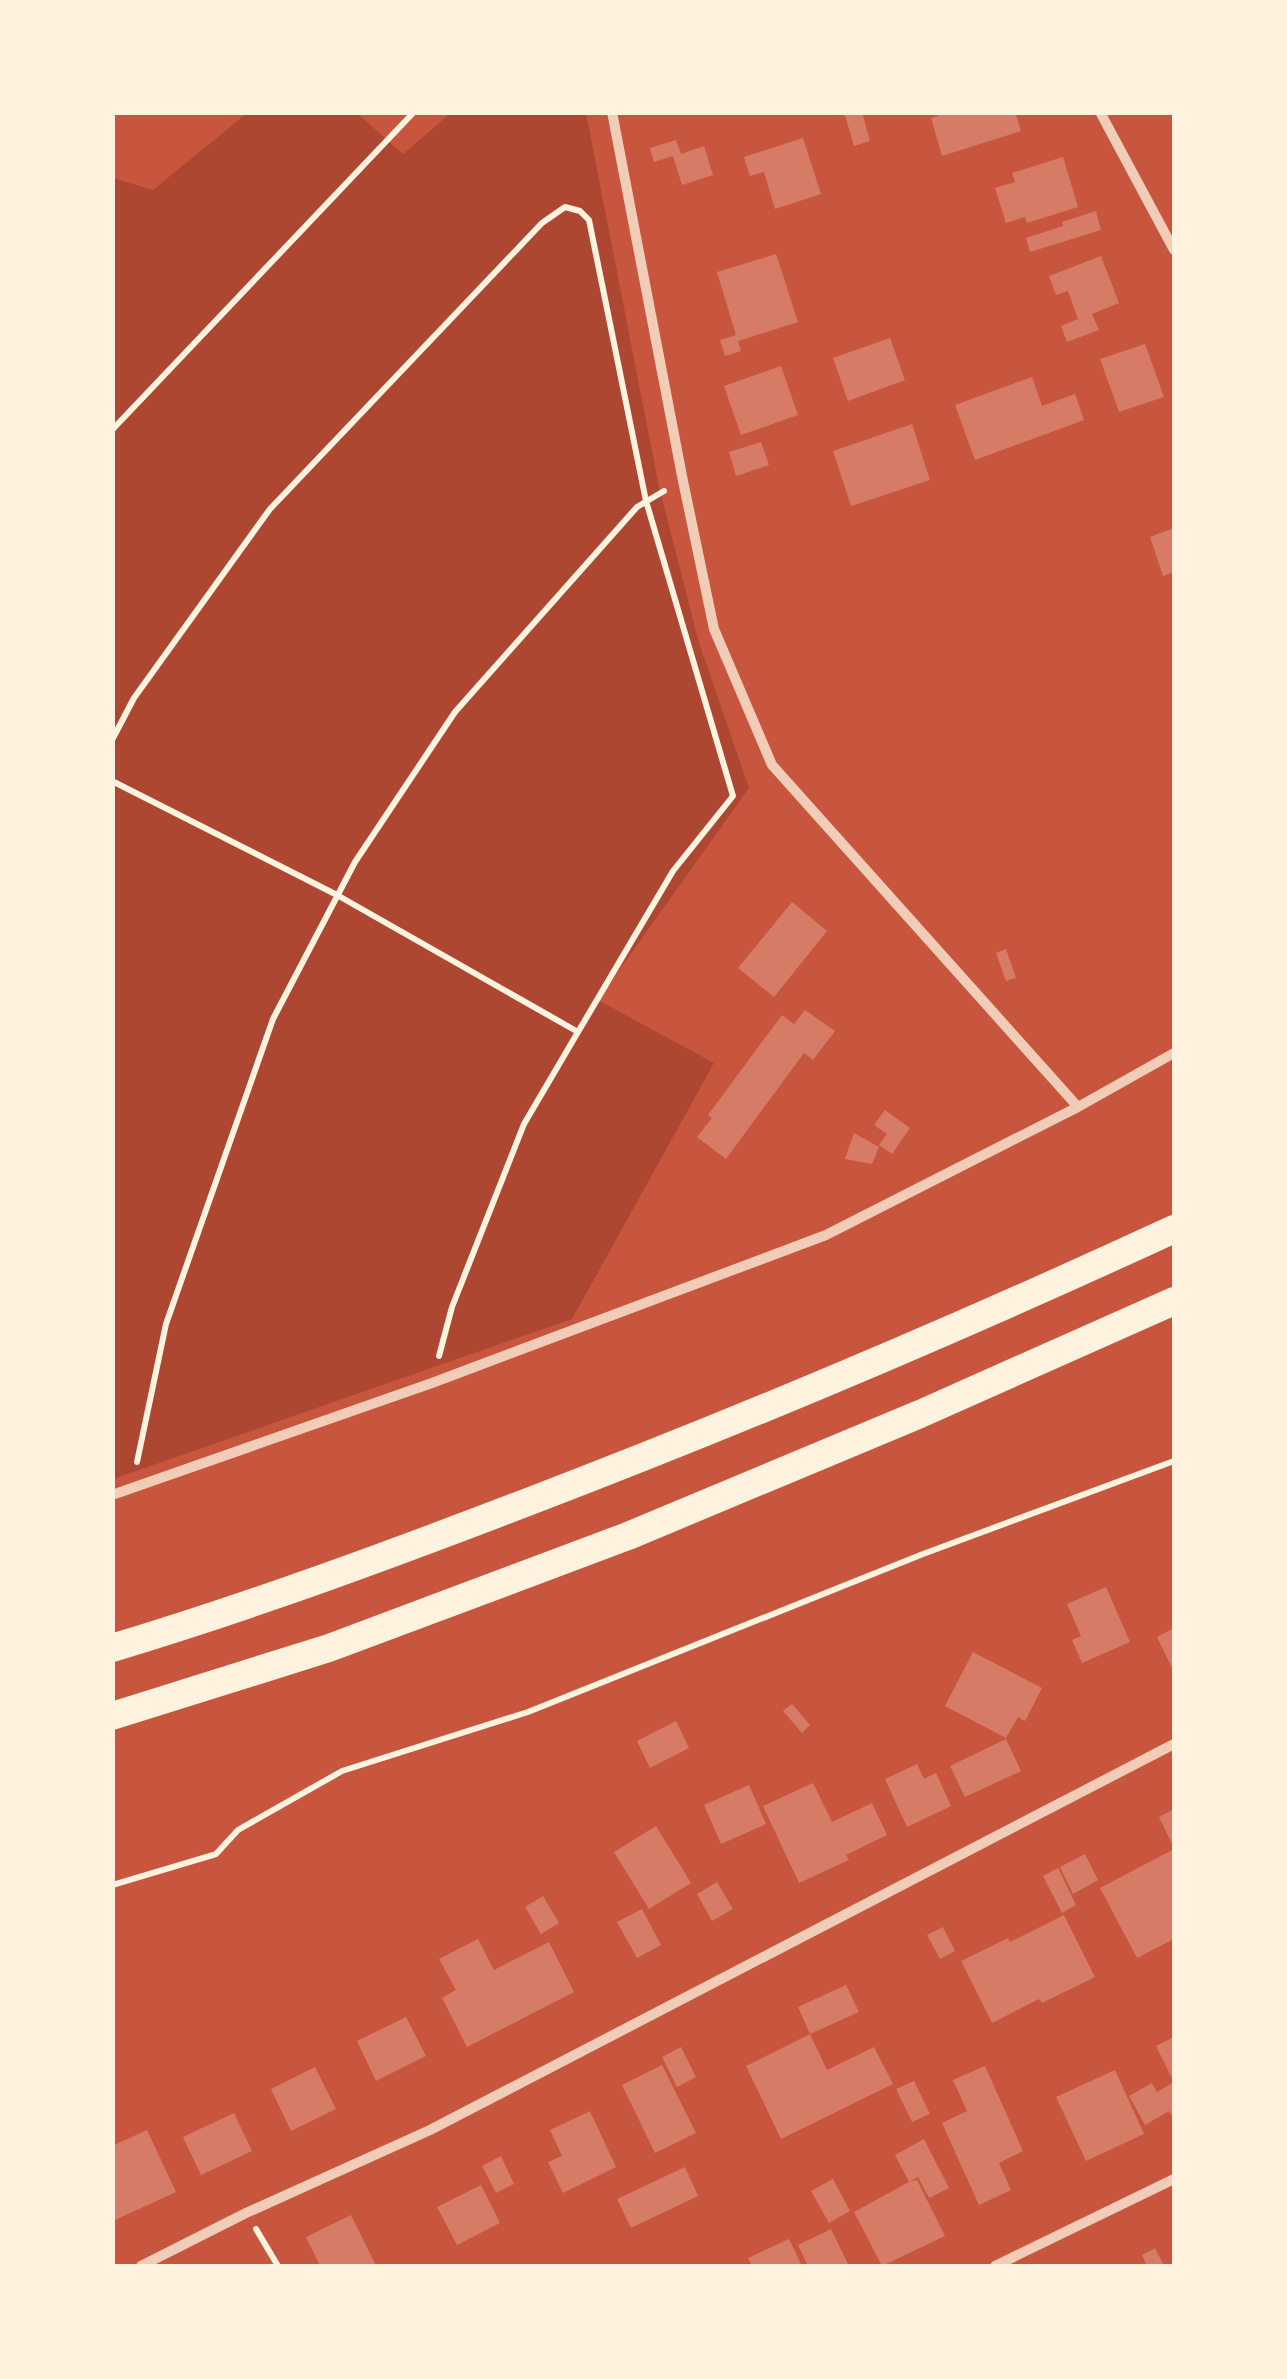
<svg xmlns="http://www.w3.org/2000/svg" width="1287" height="2379" font-family="Helvetica,sans-serif">
  <style>
    .green { fill: #ae4732 }
    .building { fill: #d67c66 }
    .lines { fill: none; stroke-linecap: round; stroke-linejoin: round }
    .path { stroke: #fff3e0; stroke-width: 6 }
    .minor { stroke: #f1ccb7; stroke-width: 10 }
    .motorway { stroke: #fff3e0; stroke-width: 28 }
  </style>
  <rect width="100%" height="100%" fill="#c8553d"/>
  <!-- green -->
  <path class="green" d="M247,113H357L403,154L451,113H586L659,487L699,643L749,788L598,1000L714,1063L572,1319L113,1479V178L153,190Z"/>
  <!-- building -->
  <path class="building" d="M844,112H862L870,141L854,146Z
    M949,112H1015L1021,131L942,156L931,118Z
    M803,138L821,194L775,209L764,172L750,176L744,157Z
    M676,140L681,154L704,146L713,175L682,185L673,156L654,162L650,148Z
    M1063,157L1078,207L1027,223L1025,217L1006,223L995,188L1015,182L1012,173Z
    M1096,211L1101,230L1030,252L1026,238L1063,226L1062,222Z
    M776,254L798,322L738,341L741,351L725,356L720,340L736,335L717,272Z
    M1101,256L1119,303L1092,314L1099,330L1067,342L1061,326L1078,319L1068,291L1056,295L1049,276Z
    M890,338L905,380L848,401L833,358Z
    M1145,344L1164,397L1119,412L1100,359Z
    M781,366L798,415L741,435L724,386Z
    M1032,377L1042,406L1075,394L1084,420L975,460L955,405Z
    M912,424L930,480L851,506L833,451Z
    M761,442L769,465L736,476L729,452Z
    M1174,528V572L1163,576L1150,537Z
    M792,902L827,931L774,997L738,968Z
    M1006,949L1016,978L1006,981L996,953Z
    M805,1010L835,1031L813,1060L804,1053L726,1159L697,1137L712,1118L708,1115L782,1015L794,1024Z
    M885,1110L910,1128L892,1154L879,1145L887,1134L874,1125Z
    M854,1133L879,1147L872,1164L845,1159Z
    M1106,1587L1130,1642L1082,1663L1072,1640L1081,1636L1067,1604Z
    M1174,1628V1672L1157,1637Z
    M973,1652L1042,1688L1025,1721L1018,1717L1006,1738L945,1706Z
    M792,1704L810,1725L802,1733L783,1711Z
    M676,1721L689,1748L650,1768L637,1741Z
    M1006,1739L1021,1771L965,1797L950,1766Z
    M917,1764L924,1779L936,1773L951,1806L907,1827L885,1779Z
    M813,1783L832,1822L872,1803L887,1835L846,1855L849,1860L799,1883L763,1806Z
    M749,1785L766,1824L721,1844L704,1805Z
    M1174,1809V1848L1159,1817Z
    M656,1826L691,1883L649,1909L614,1852Z
    M1174,1849V1939L1137,1958L1100,1888Z
    M1085,1854L1098,1880L1073,1894L1060,1867Z
    M1058,1868L1076,1905L1062,1913L1043,1876Z
    M717,1882L733,1909L712,1921L697,1894Z
    M543,1896L559,1923L541,1934L525,1907Z
    M642,1909L661,1945L637,1958L617,1922Z
    M1064,1915L1095,1977L1042,2003L1039,1999L992,2023L961,1961L1008,1938L1010,1942Z
    M943,1927L955,1951L940,1959L927,1935Z
    M478,1939L494,1970L549,1942L574,1992L467,2047L442,1998L456,1990L439,1959Z
    M846,1985L859,2012L810,2034L798,2007Z
    M406,2017L426,2056L376,2081L357,2041Z
    M810,2034L827,2070L874,2047L893,2084L781,2139L746,2066Z
    M1174,2037V2120L1169,2111L1145,2125L1129,2096L1152,2083L1157,2092L1174,2082L1156,2046Z
    M681,2047L696,2077L677,2087L662,2057Z
    M662,2065L696,2133L655,2153L622,2085Z
    M985,2066L1023,2151L999,2163L1011,2190L979,2205L942,2123L967,2111L953,2080Z
    M315,2067L336,2109L291,2131L271,2089Z
    M1115,2070L1144,2134L1086,2161L1056,2097Z
    M914,2081L930,2114L912,2122L896,2089Z
    M590,2111L616,2167L563,2193L548,2162L562,2156L550,2130Z
    M234,2113L252,2151L201,2175L183,2137Z
    M147,2130L176,2192L115,2220L112,2215V2146Z
    M924,2139L949,2188L929,2198L918,2177L909,2182L895,2155Z
    M501,2156L514,2184L496,2193L482,2166Z
    M685,2167L698,2196L631,2228L617,2199Z
    M833,2179L850,2211L829,2223L811,2191Z
    M917,2180L945,2236L882,2266L854,2212L909,2182Z
    M481,2185L500,2223L457,2245L437,2207Z
    M351,2215L376,2266H320L306,2237Z
    M831,2229L849,2266H808L798,2245Z
    M789,2239L802,2266H752L748,2258Z
    M1155,2248L1164,2266H1147L1142,2255Z"/>
  <g class="lines">
    <!-- path -->
    <path class="path" d="M112,430L414,112
      M112,740L134,698L270,509L542,223L565,207L580,211L589,220L646,501L733,796L673,871L578,1032L337,895L112,781
      M439,1356L452,1307L524,1124L578,1032
      M137,1462L166,1324L273,1019L355,862L455,712L637,507L664,491
      M112,1885L216,1854L238,1830L342,1771L528,1712L923,1554L1174,1461
      M256,2229L278,2266"/>
    <!-- minor -->
    <path class="minor" d="M612,112L683,481L714,629L772,765L1078,1107
      M1100,112L1174,250
      M112,1495L432,1383L826,1235L1078,1107L1174,1053
      M141,2266L246,2213L430,2130L1174,1744
      M995,2266L1174,2179"/>
    <!-- motorway -->
    <path class="motorway" d="M112,1648C255,1605 395,1553 533,1500C750,1417 964,1326 1174,1229
      M112,1716L329,1648L628,1536L920,1414L1174,1301"/>
  </g>
  <!-- border -->
  <rect width="1287" height="2379" fill="none" stroke="#fff3e0" stroke-width="230"/>
</svg>
